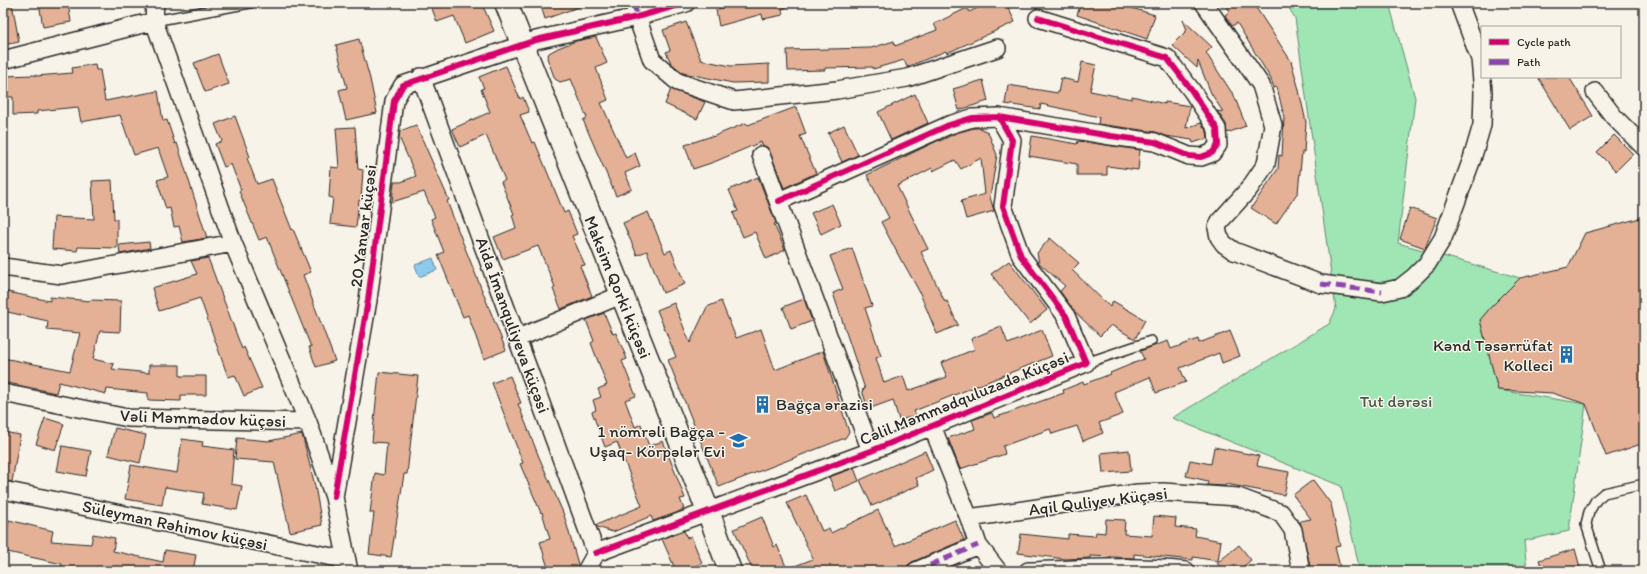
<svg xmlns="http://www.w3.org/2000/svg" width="1647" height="574" font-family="Itim,sans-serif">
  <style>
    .green { fill: #9fe6b4; stroke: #658870 }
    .water { fill: #8ccbed; stroke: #658b9f }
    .building { fill: #e4b196; stroke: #2b2b2b }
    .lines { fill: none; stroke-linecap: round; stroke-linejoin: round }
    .lane-casing { stroke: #2b2b2b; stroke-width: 12 }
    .street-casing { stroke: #2b2b2b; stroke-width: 20 }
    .secondary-casing { stroke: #2b2b2b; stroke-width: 25 }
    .lane { stroke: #f7f3e8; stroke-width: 9 }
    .street { stroke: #f7f3e8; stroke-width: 17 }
    .secondary { stroke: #f7f3e8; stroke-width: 22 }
    .quiet { stroke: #8e44ad; stroke-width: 5; stroke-dasharray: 10 5; stroke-linecap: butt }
    .cycleway-casing { stroke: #f7f3e8; stroke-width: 8 }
    .cycleway { stroke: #d6006c; stroke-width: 6 }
    .labels { text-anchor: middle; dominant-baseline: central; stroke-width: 3; stroke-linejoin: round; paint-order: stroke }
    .street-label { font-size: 17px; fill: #2b2b2b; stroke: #f7f3e8 }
    .poi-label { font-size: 17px; fill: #2b2b2b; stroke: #f7f3e8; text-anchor: end }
    .park-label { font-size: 17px; fill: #485a4d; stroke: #f7f3e8 }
  </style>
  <rect width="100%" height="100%" fill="#f7f3e8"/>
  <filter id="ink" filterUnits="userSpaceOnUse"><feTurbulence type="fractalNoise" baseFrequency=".025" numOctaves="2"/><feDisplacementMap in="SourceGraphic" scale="8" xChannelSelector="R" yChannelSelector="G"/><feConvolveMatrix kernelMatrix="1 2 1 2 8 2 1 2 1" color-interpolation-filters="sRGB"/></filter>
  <g filter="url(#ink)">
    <!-- green -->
    <path class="green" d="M1286,3H1389L1415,98L1398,243L1520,278L1480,320L1498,390L1586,404L1569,531L1524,541L1527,571H1360L1341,486L1172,418L1329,324L1336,309L1295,18Z"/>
    <!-- water -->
    <path class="water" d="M433,258L437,270L419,277L415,265Z"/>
    <!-- building -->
    <path class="building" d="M3,3H12L19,42L3,45Z
      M39,3H68L71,22L43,27Z
      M430,3H483L482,4L494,31L465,43L454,16L437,22Z
      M540,3H584V5L545,19Z
      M734,3H787V7L782,9L783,15L763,19L762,14L719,26L716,10Z
      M988,3H1006L1015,22L947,53L946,51L907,67L904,60L873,69V67L825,68V70L788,71L787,50L871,48L894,41L895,46L937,30L934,24L967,8L969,12Z
      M1081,3H1115L1155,15L1147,39L1077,15Z
      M1224,3H1253L1291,61L1298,86L1306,122L1304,152H1302L1298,192L1276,224L1251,208L1278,169L1279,155L1282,156L1284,117L1277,87L1274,88L1271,79L1237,23L1232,26L1228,20L1225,15L1230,11Z
      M1183,20L1212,47L1206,53L1232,93H1233L1246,126L1227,133L1226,124L1217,111L1223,112L1211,93L1198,61L1197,68L1172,45L1187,30Z
      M686,22L701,60L731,66L769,64V82L733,83L683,73L671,63L666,52L670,50L663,30Z
      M596,37L607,63L596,68L608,100L601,103L626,158L635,153L640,166L625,173L632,189L616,196L583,120L587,118L571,79L560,82L555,79L547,58L549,53L558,48L576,41Z
      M359,39L370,79L377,113L346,120L339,90L347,88L336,45Z
      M218,54L229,84L205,92L194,63Z
      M1082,62L1096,65L1090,91L1132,99V96L1165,104V102L1190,106L1186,128L1201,123L1207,132L1208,138L1193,143L1192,140L1166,136L1156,132L1098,124L1099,117L1041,104L1040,109L1005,104L1008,85L1058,93L1061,78L1078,82Z
      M95,64L96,70H100L105,101L158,91L163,121L167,120L175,144L177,143L207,238L183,242L179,226L174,227L170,208L166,209L157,180L168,177L158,148L134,155L120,115L81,122L78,107L37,111V114L13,115V97H3V76L36,75V76L73,73L72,68Z
      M506,66L520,99L523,97L529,112L520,115L532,143L535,142L564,213L568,211L577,234L572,236L585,265L580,266L592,296L561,309L553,289L555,287L538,246L503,259L494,237L516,228L512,215L514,214L501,182L505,180L486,135L460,147L452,129L490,112L481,89L484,88L479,77Z
      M1538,77H1569L1593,116L1570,130Z
      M983,80L988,101L959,110L953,89Z
      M671,89L705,102L697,119L665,104Z
      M915,94L928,123L891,140L878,112Z
      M796,107L806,134L800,136L816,173L784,188L770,152L767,147L762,145L761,142L714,162L693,169L685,145L712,136V137L746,123L748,125Z
      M235,116L250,157L247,158L257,184L272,179L292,230L293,229L311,272L303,275L335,361L316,367L309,347H311L267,237L259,240L239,191L241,190L231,164L224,167L215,144L222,141L215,124Z
      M416,125L449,200L447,201L463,243L506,350L484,359L468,315L463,317L438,255L444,252L431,219L435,217L424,192L392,202L394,182H401L416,176L399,137L400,131Z
      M844,125L858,155L842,162L828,133Z
      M355,127L358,169L363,170L361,200H359L356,227L330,224L333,198L329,197L331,167L339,168L336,128Z
      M974,128H979L988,132L997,155L990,197L994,211L966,219L961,201L985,194L981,158L961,169L955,160L933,171L932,168L897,186L928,249L921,252L945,302L947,301L958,325L937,334L919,291L903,262H902L881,222L889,218L867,175L939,140L940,141L956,133Z
      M1614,135L1633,154L1616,171L1597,152Z
      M1032,136L1077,144L1078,141L1140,150L1138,170L1107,166V175H1077V164L1029,156Z
      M758,177L776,223L774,224L785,250L766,259L755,232L743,237L733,213L738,211L729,190Z
      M112,180L114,219H117V248L78,247L77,251L52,249L54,217L94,219L92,181Z
      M832,204L841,224L821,234L811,213Z
      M1410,208L1437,218L1425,248L1400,239Z
      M648,212L665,253L671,250L685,284L663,293L647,251L637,255L623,223Z
      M1644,217V443L1606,456L1586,404L1552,393L1498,390L1480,320L1490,308L1520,278L1568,267L1585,233Z
      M1050,238L1079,263L1072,270L1110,307L1113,301L1145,320L1135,339L1111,325L1100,336L1074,311L1060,291L1065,286L1039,263L1037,253Z
      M149,242L150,248L120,254L119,245Z
      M852,248L872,306L865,308L881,356L876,358L884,383L903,376L908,391L947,377L941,363L975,349L971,339L1001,326L1008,344L1042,330L1052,356L914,411L916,416L899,420L893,400L868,409L862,390L865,389L833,293L843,289L830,256Z
      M208,258L242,349L244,347L262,388L244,396L235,375L228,377L200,298L159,311L152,288L197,274L191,261Z
      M1009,261L1047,310L1030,324L991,274Z
      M3,291L50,301V297L90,301V300L121,301L120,332L100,331L93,359L114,364L112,369L149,373V365H180V376H206V395H181V401L148,400V393L107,389L106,394L59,382L56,393L3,382V358L70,371L80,333L47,330L48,321L3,311Z
      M804,299L812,321L791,329L783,307Z
      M721,301L736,338L761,329L775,370L823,351L849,432L845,438L719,487L668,360L676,357L657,310L674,303L690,343L707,307Z
      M604,313L613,334L616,333L627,359L622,361L636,396L625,400L635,427L641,424L649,446L663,441L685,498L680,499L684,509L676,513L653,521L651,516L613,532L597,527L596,525L642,506L617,442L605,447L592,412L596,410L593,400L601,397L598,389L607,385L591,343L594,341L586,320Z
      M1230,331L1240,356L1222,363L1219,353L1180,368L1186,382L1156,393L1150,377L1114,392L1123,414L1099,423L1103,433L1083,441L1077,426L1052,434L1050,429L1003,446L1005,454L960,469L948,438L975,429L972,420L992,413L994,418L1064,393L1063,390L1083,382L1084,384L1111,374L1110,373L1144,359L1140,351L1168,341L1171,349L1198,339L1199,343Z
      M379,372L418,376L407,474H404L391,557L369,554L374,513H370L375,473L384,475L387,443L372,442Z
      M510,376L521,403L518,404L539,457L564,515L578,564L576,571H549L540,542L550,539L542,512L541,513L520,464L523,463L492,383Z
      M45,418L64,424L55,450L36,444Z
      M115,428L146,435L140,463L108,455Z
      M3,432L20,435L12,482L3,480Z
      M302,434L315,486L322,525L290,532L274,462L235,459L237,438L269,441Z
      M182,439L203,442L202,446L234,450L231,484L242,486L237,510L202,504L204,493L165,487L162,505L125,499L131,465L177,473Z
      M62,446L91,451L86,476L57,471Z
      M1214,447L1259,456L1257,466L1289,472L1284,495L1226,484L1225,486L1207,485L1208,481L1186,476L1190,460L1211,464Z
      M1129,450L1131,471L1103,473L1101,453Z
      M925,451L933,470L916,478L919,485L872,506L860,480Z
      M854,468L859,481L835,491L829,477Z
      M1313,480L1331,504L1340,546L1335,547L1341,571H1311L1300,521L1311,519L1293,495Z
      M806,495L822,531L829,528L831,533L878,510L895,546L955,520L964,540L912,562L908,565L906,571H753L734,529L762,517L774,547L777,545L787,569L813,559L787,503Z
      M1154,516L1176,518L1175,527L1196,529L1195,536L1221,541L1218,561L1193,557V560L1134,554V558L1090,556V558L1065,559L1018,553L1021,534L1068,539V534L1095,536L1096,532L1105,533L1106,519L1125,520L1124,534L1152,536Z
      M9,520L53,531L51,541L91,544L93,534L115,538L113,551L163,562L165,550L196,555L193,571H70L61,569L62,564L3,551Z
      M684,531L687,538L691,536L702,563L684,571H676L662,539Z
      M1239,545L1251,560L1238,571H1223L1217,563Z
      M1575,549L1581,571H1543L1539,560Z"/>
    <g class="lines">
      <defs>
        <path id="lane" d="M154,21L250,3
          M1086,363L1151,341
          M1601,571L1586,524L1589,512L1596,500L1604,493L1644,484"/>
        <path id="street" d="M155,3L154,21L233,243L308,422L334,497L349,571
          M634,3L637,17L652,60L678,82L734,101L837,90L907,78L997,48
          M1204,3L1261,85L1273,125L1266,164L1249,189L1220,221L1217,228L1219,237L1224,244L1234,251L1321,284L1382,292L1400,288L1414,277L1427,264L1443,238L1472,159L1482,125L1483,92L1480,59L1459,3
          M3,60L154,21
          M421,77L596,553L586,571
          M1595,92L1614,117L1644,147
          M761,155L871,451
          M779,201L949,125L972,118L999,117L1111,136L1155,142L1189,156L1201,157L1212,153L1218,145L1217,129L1192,91L1167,58L1038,18
          M3,267L62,275L233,243
          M518,338L621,295
          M3,393L128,418L308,422
          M932,426L969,518L978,545L998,571
          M3,490L347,560
          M334,497L368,300L394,101L403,85L536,40L637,17L686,3
          M969,518L1138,493L1163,492L1238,497L1281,513L1293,530L1301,571
          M596,553L871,451L1086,363L1066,316L1021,256L1003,206L1012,140L999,117
          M916,571L978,545
          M1028,571C1080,569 1134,565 1186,571"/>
        <path id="secondary" d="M506,3L708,511L730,571"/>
      </defs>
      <!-- lane casing -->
      <use href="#lane" class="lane-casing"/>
      <!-- street casing -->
      <use href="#street" class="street-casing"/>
      <!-- secondary casing -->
      <use href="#secondary" class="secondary-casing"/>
      <!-- lane -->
      <use href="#lane" class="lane"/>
      <!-- street -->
      <use href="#street" class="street"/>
      <!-- secondary -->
      <use href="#secondary" class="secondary"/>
      <!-- quiet -->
      <path class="quiet" d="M634,3L637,17
        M1321,284L1382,292
        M916,571L978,545"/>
      <defs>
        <path id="cycleway" d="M779,201L949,125L972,118L999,117L1111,136L1155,142L1189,156L1201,157L1212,153L1218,145L1217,129L1192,91L1167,58L1038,18
          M334,497L368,300L394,101L403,85L536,40L637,17L686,3
          M596,553L871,451L1086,363L1066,316L1021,256L1003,206L1012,140L999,117"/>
      </defs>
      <!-- cycleway casing -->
      <use href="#cycleway" class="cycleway-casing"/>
      <!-- cycleway -->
      <use href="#cycleway" class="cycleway"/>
    </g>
  </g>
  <!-- icons -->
  <defs>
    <symbol id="building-bare" viewBox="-9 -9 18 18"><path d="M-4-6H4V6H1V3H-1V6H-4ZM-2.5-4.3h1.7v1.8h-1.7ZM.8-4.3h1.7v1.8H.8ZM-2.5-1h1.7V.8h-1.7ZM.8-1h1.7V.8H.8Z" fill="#1f6fb2" stroke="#f7f3e8" stroke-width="2.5" paint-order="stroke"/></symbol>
    <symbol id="school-bare" viewBox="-9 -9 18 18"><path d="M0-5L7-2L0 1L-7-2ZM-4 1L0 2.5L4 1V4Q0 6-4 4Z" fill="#1f6fb2" stroke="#f7f3e8" stroke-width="2.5" paint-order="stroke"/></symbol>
  </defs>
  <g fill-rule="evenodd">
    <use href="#building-bare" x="1554" y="342" width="25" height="25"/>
    <use href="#building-bare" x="750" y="392" width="25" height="25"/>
    <use href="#school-bare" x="726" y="428" width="25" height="25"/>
  </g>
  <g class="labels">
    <!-- street labels -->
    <g class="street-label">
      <text transform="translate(363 226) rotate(-83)">20 Yanvar küçəsi</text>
      <text transform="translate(618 287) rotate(68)">Maksim Qorki küçəsi</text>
      <text transform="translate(513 325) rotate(70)">Aida İmanquliyeva küçəsi</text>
      <text transform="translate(964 398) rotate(-22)">Cəlil Məmmədquluzadə Küçəsi</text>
      <text transform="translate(203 418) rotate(2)">Vəli Məmmədov küçəsi</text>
      <text transform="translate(1098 501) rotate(-7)">Aqil Quliyev Küçəsi</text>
      <text transform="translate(175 525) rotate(12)">Süleyman Rəhimov küçəsi</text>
    </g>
    <!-- poi labels -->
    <g class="poi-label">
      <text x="1553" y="345">Kənd Təsərrüfat<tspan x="1553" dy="20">Kolleci</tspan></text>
      <text x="776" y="404" text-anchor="start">Bağça ərazisi</text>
      <text x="725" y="431">1 nömrəli Bağça -<tspan x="725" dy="20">Uşaq- Körpələr Evi</tspan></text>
    </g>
    <!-- park labels -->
    <g class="park-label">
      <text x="1396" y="401">Tut dərəsi</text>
    </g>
  </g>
  <!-- margin -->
  <rect width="1647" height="574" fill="none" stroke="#f7f3e8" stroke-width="16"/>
  <rect x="8" y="8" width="1631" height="558" fill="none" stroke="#2b2b2b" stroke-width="1.5" filter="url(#ink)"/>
  <!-- legend -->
  <rect x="1481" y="26" width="140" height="52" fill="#f7f3e8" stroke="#a5a39c"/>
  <rect x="1489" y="39" width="20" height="6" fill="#d6006c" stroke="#a5a39c"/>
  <text x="1517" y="46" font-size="12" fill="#2b2b2b">Cycle path</text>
  <rect x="1489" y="59" width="20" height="6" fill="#8e44ad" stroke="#a5a39c"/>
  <text x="1517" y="66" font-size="12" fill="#2b2b2b">Path</text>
</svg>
